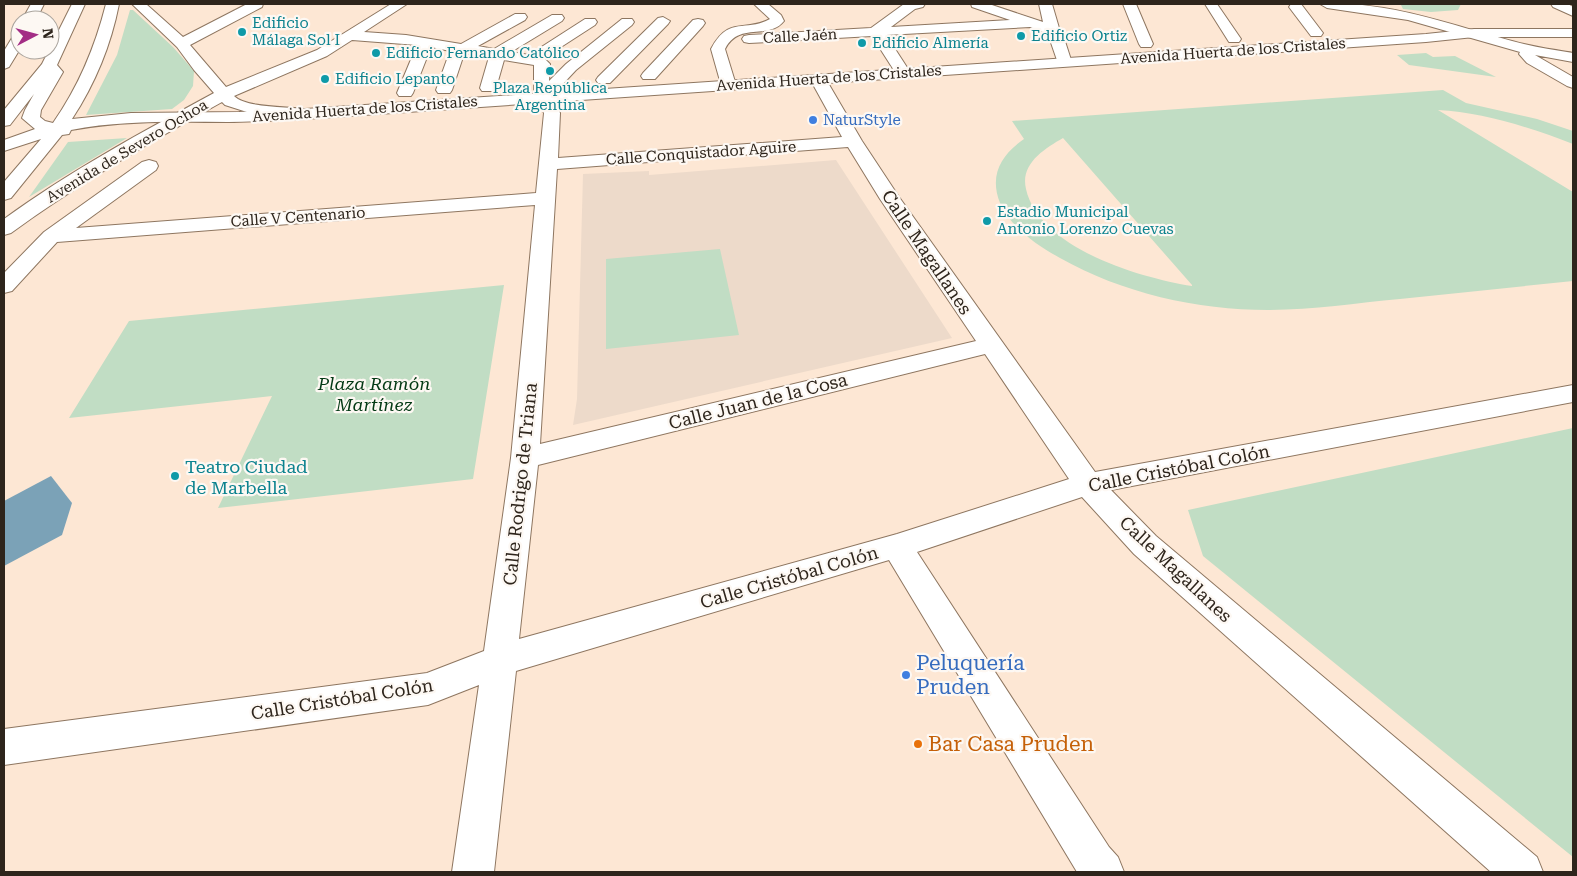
<svg xmlns="http://www.w3.org/2000/svg" width="1577" height="876" font-family="'Roboto Serif',serif">
  <style>
    .education { fill: #eddaca }
    .green { fill: #c1ddc4; fill-rule: evenodd }
    .water { fill: #7ba2b7 }
    .lines { fill: none; stroke-linecap: round; stroke-linejoin: round }
    .minor-casing { stroke: #8e7660; stroke-width: 2 }
    .major-casing { stroke: #8e7660; stroke-width: 2 }
    .minor { fill: #fff; fill-rule: evenodd }
    .major { fill: #fff; fill-rule: evenodd }
    .culture-dot { fill: #0f9aa8; stroke: #fdf8f3; stroke-width: 2 }
    .shop-dot { fill: #3f7fe0; stroke: #fdf8f3; stroke-width: 2 }
    .food-dot { fill: #e8710a; stroke: #fdf8f3; stroke-width: 2 }
    .labels { text-anchor: middle; dominant-baseline: central; stroke-width: 4.5; stroke-linejoin: round; paint-order: stroke }
    .far-culture-label { font-size: 15px; fill: #0d838f; stroke: #fdf8f3; text-anchor: start }
    .far-street-label { font-size: 15px; fill: #2e251c; stroke: #fdf8f3 }
    .far-shop-label { font-size: 15px; fill: #366cbe; stroke: #fdf8f3; text-anchor: start }
    .street-label { font-size: 18px; fill: #2e251c; stroke: #fdf8f3 }
    .park-label { font-size: 18px; font-style: italic; fill: #033914; stroke: #fdf8f3 }
    .culture-label { font-size: 18px; fill: #0d838f; stroke: #fdf8f3; text-anchor: start }
    .near-shop-label { font-size: 21px; fill: #366cbe; stroke: #fdf8f3; text-anchor: start }
    .near-food-label { font-size: 21px; fill: #c56008; stroke: #fdf8f3; text-anchor: start }
  </style>
  <rect width="100%" height="100%" fill="#fde7d4"/>
  <!-- education -->
  <path class="education" d="M836,160L952,338L573,425L577,399L583,174L649,171V175Z"/>
  <!-- green -->
  <path class="green" d="M1392,4H1461L1458,10L1431,12L1403,9L1401,5Z
    M130,10H133L173,47L194,71L193,86L184,100L172,109L86,115L117,55Z
    M1426,53L1433,57L1455,56L1496,77L1409,65L1397,55Z
    M1443,90L1466,103L1537,119L1573,131V144C1532,128 1482,112 1438,110L1573,192V281C1515,287 1458,293 1400,299C1356,303 1312,310 1268,310C1197,310 1122,293 1060,258C1037,245 1011,228 1000,203C989,175 1001,155 1024,139L1012,121ZM1063,138L1192,285V286C1140,278 1039,248 1026,189C1020,164 1044,149 1063,138Z
    M127,138L29,197L68,142Z
    M720,249L739,335L606,349V259Z
    M504,285L473,479L218,508L272,396L69,418L129,321Z
    M1573,428V857L1203,556L1188,510Z"/>
  <!-- water -->
  <path class="water" d="M51,476L72,503L62,535L4,566V501Z"/>
  <g class="lines">
    <defs>
      <path id="minor" d="M31,4H44L36,20H22Z
        M132,4H146L183,37L247,4H263L262,7L190,45L226,87L317,50L391,4H407L364,32L406,35L461,44L515,14H525L527,17L525,20L478,46L494,49L552,15H562L564,18L562,21L511,52L529,55L585,19H595L597,22L595,25L544,58L550,64L549,81L566,64L622,19H632L634,22L632,25L576,70L561,86L555,88L549,86L560,113L558,158L842,137L810,79L812,76H824L862,141L899,197L1095,472L1573,385V402L1111,490L1156,536L1537,857L1543,872H1491L1134,554L1082,497L917,552L1109,847L1118,857L1124,872H1077L889,560L516,671L494,872H452L479,685L428,705L4,765V729L427,673L484,651L511,458L535,205L57,242L12,291L4,293V273L44,232L142,162L149,160L156,162L158,166L156,170L76,228L536,193L544,113L534,90V65L504,60L496,88L494,91H482L480,88L489,57L466,53L464,54L452,90L450,93H438L436,90L450,51L431,47L413,93L411,96H399L397,93L417,45L352,40L327,56L234,96C247,109 292,106 311,110L313,114L311,118L305,119L250,113L225,105L222,102C150,142 78,184 11,233L4,235V219C70,171 142,132 214,93L194,70L177,47ZM848,147L880,199L976,341L540,444L557,169ZM985,354L1069,479L897,534L519,639L538,465Z
        M754,4H768L781,15L784,21C768,41 739,21 725,49L736,85L734,88H722L711,49C729,15 744,33 770,19Z
        M904,4H925L923,7L915,9L891,27L1010,20L972,7L971,4H989L1043,22L1039,4H1052L1059,28L1062,32L1072,63L1069,66H1059L1048,34L1030,27L886,35L910,72L907,75H897L872,36L749,43L744,42L742,39L744,36L749,35L871,28Z
        M1123,4H1136L1153,44L1151,47H1141L1139,44Z
        M1205,4H1217L1241,39L1239,42H1229Z
        M1291,4H1301L1323,33L1321,36H1311L1289,7Z
        M1320,4C1391,0 1457,28 1524,44C1540,48 1557,50 1573,53V62L1535,55L1573,77V88L1567,86L1527,63L1519,54L1520,52L1408,20L1327,8Z
        M1551,4H1568L1573,7V16L1553,7Z
        M663,17L670,21L668,24L610,83H598L596,80L598,77L658,18Z
        M698,19L703,20L705,23L703,26L655,79H643L641,76L643,73L693,20Z
        M20,32V49L9,67L4,69V51L15,33Z"/>
      <path id="major" d="M72,4H85L57,65L63,72L41,110L40,117L45,121L53,123C79,86 95,47 106,4H119C111,45 95,84 72,119L131,113L239,112L305,109L1426,34L1474,29H1573V37H1474L1426,42L305,119C279,120 254,122 228,122C176,122 123,120 71,130L69,134L62,135L11,198L4,200V182L41,139L4,151V140L35,129L22,118L25,110L34,94L10,125L4,126V110L42,64Z"/>
    </defs>
    <!-- minor casing -->
    <use href="#minor" class="minor-casing"/>
    <!-- major casing -->
    <use href="#major" class="major-casing"/>
    <!-- minor -->
    <use href="#minor" class="minor"/>
    <!-- major -->
    <use href="#major" class="major"/>
  </g>
  <!-- markers -->
  <g class="culture-dot">
    <circle cx="242" cy="32" r="5"/>
    <circle cx="1021" cy="36" r="5"/>
    <circle cx="862" cy="43" r="5"/>
    <circle cx="376" cy="53" r="5"/>
    <circle cx="550" cy="71" r="5"/>
    <circle cx="325" cy="79" r="5"/>
    <circle cx="987" cy="221" r="5"/>
    <circle cx="175" cy="476" r="5"/>
  </g>
  <g class="shop-dot">
    <circle cx="813" cy="120" r="5"/>
    <circle cx="906" cy="675" r="5"/>
  </g>
  <circle class="food-dot" cx="918" cy="744" r="5"/>
  <g class="labels">
    <!-- far-culture labels -->
    <g class="far-culture-label">
      <text x="252" y="23">Edificio<tspan x="252" dy="17">Málaga Sol I</tspan></text>
      <text x="1031" y="36">Edificio Ortiz</text>
      <text x="872" y="43">Edificio Almería</text>
      <text x="386" y="53">Edificio Fernando Católico</text>
      <text x="335" y="79">Edificio Lepanto</text>
      <text x="550" y="88" text-anchor="middle">Plaza República<tspan x="550" dy="17">Argentina</tspan></text>
      <text x="997" y="212">Estadio Municipal<tspan x="997" dy="17">Antonio Lorenzo Cuevas</tspan></text>
    </g>
    <!-- far-street labels -->
    <g class="far-street-label">
      <text transform="translate(800 36) rotate(-3)">Calle Jaén</text>
      <text transform="translate(1233 51) rotate(-4)">Avenida Huerta de los Cristales</text>
      <text transform="translate(829 78) rotate(-4)">Avenida Huerta de los Cristales</text>
      <text transform="translate(365 109) rotate(-4)">Avenida Huerta de los Cristales</text>
      <text transform="translate(127 151) rotate(-31)">Avenida de Severo Ochoa</text>
      <text transform="translate(701 153) rotate(-4)">Calle Conquistador Aguire</text>
      <text transform="translate(298 217) rotate(-4)">Calle V Centenario</text>
    </g>
    <!-- far-shop labels -->
    <g class="far-shop-label">
      <text x="823" y="120">NaturStyle</text>
    </g>
    <!-- street labels -->
    <g class="street-label">
      <text transform="translate(927 252) rotate(56)">Calle Magallanes</text>
      <text transform="translate(758 401) rotate(-14)">Calle Juan de la Cosa</text>
      <text transform="translate(1179 468) rotate(-11)">Calle Cristóbal Colón</text>
      <text transform="translate(520 484) rotate(-84)">Calle Rodrigo de Triana</text>
      <text transform="translate(1176 569) rotate(43)">Calle Magallanes</text>
      <text transform="translate(789 577) rotate(-16)">Calle Cristóbal Colón</text>
      <text transform="translate(342 699) rotate(-9)">Calle Cristóbal Colón</text>
    </g>
    <!-- park labels -->
    <g class="park-label">
      <text x="374" y="383">Plaza Ramón<tspan x="374" dy="21">Martínez</tspan></text>
    </g>
    <!-- culture labels -->
    <g class="culture-label">
      <text x="185" y="466">Teatro Ciudad<tspan x="185" dy="21">de Marbella</tspan></text>
    </g>
    <!-- near-shop labels -->
    <g class="near-shop-label">
      <text x="916" y="663">Peluquería<tspan x="916" dy="24">Pruden</tspan></text>
    </g>
    <!-- near-food labels -->
    <g class="near-food-label">
      <text x="928" y="744">Bar Casa Pruden</text>
    </g>
  </g>
  <!-- border -->
  <rect width="1577" height="876" fill="none" stroke="#2e251c" stroke-width="10"/>
  <!-- north arrow -->
  <g transform="translate(35 35) rotate(84)"><circle r="24" fill="#fdf8f3" stroke="#aaa49d"/>
  <path d="M0-4L9 19L0 12L-9 19Z" fill="#a32d85"/>
  <text y="-8" font-size="14" font-weight="bold" text-anchor="middle" fill="#2e251c">N</text>
  </g>
</svg>
